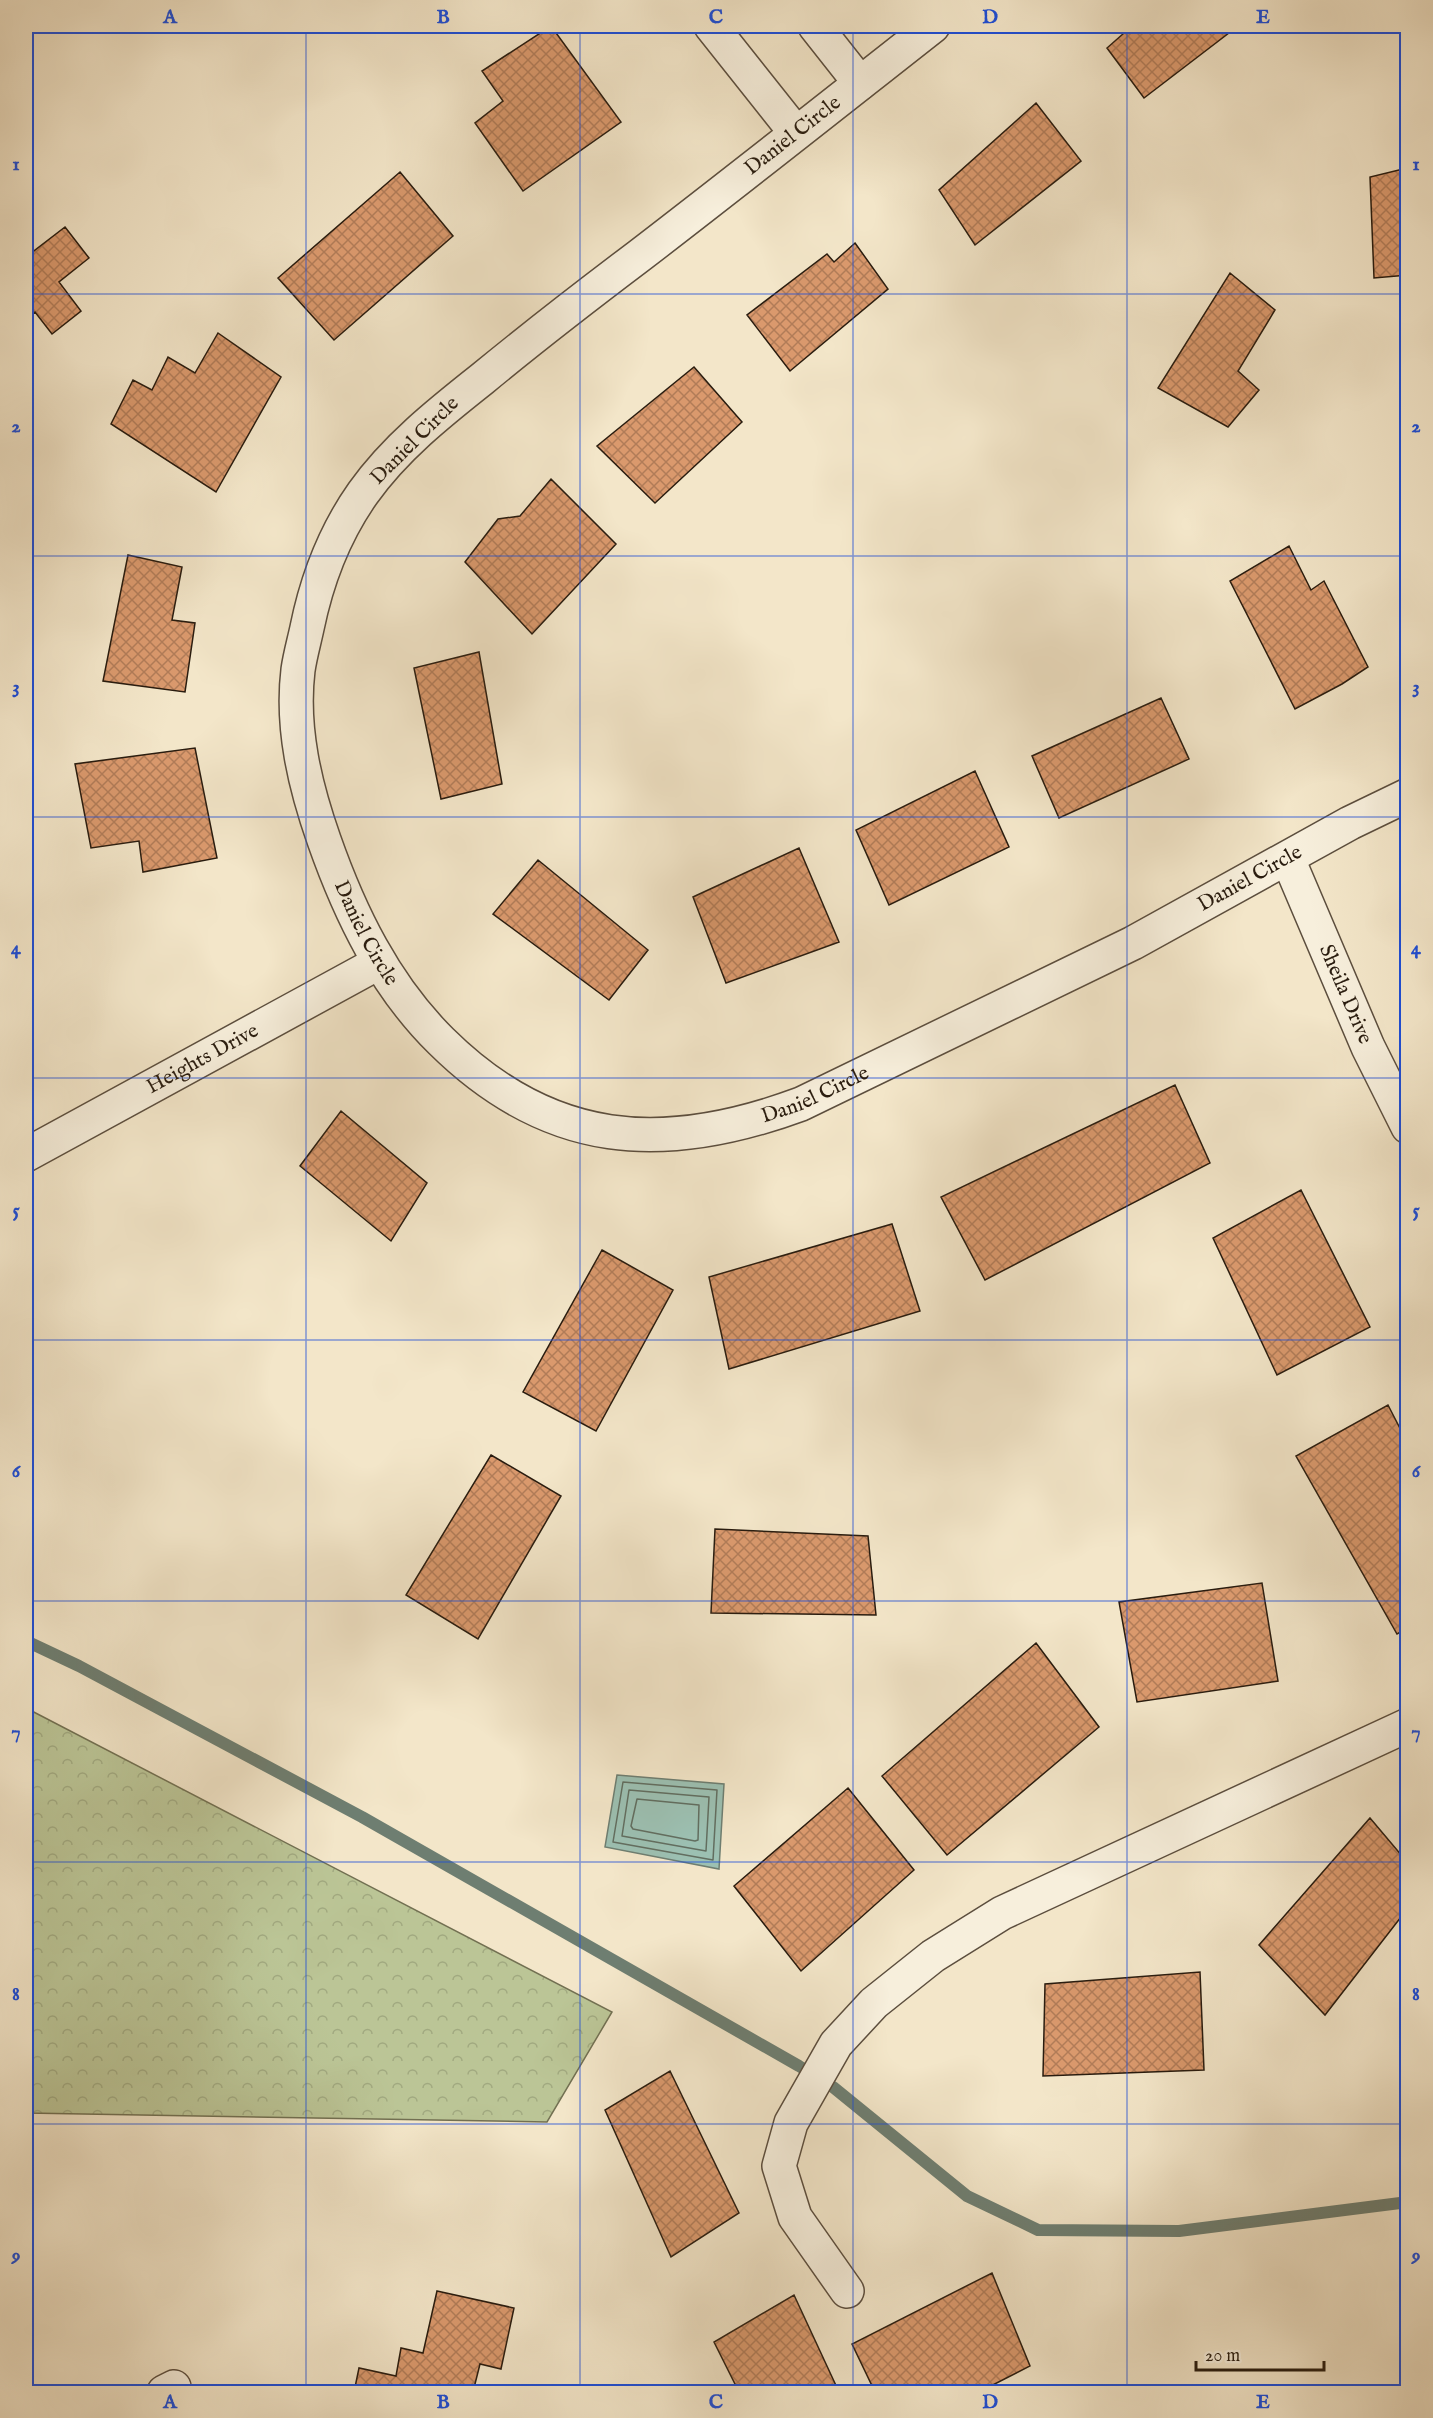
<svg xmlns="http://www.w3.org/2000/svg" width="1433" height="2418" font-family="'IM FELL English',serif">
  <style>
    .forest { fill: url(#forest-crowns); stroke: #727052; stroke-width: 1.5 }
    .water { fill: #9cc0b2; stroke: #6e7e71; stroke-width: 1.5 }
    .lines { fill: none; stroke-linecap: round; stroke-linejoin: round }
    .shore { stroke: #626e60; stroke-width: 1.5 }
    .stream { stroke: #6e7e71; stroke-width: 12 }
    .building { fill: url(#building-cross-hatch); stroke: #291c0f; stroke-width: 1.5 }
    .street-casing { stroke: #5c4e3e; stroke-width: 36 }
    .street { stroke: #f7efdc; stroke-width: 33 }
    .grid { fill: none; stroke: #1d4ed8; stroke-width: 1.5; stroke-opacity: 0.55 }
    .labels { text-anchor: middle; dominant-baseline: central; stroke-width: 6; stroke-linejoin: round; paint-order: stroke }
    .street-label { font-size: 21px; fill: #291c0f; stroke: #f7efdc }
    .neatline { fill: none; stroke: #1d4ed8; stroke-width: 2 }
    .grid-label { font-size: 20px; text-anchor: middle; font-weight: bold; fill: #1d4ed8 }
  </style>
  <defs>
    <pattern id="forest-crowns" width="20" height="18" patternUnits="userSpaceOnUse" patternTransform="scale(1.5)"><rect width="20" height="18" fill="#bbc596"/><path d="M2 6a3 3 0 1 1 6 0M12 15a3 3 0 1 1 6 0" fill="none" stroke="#a1a980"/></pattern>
    <pattern id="building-cross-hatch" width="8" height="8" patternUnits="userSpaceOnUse" patternTransform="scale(1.5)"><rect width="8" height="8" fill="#da996d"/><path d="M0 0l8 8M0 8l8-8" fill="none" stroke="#b17c58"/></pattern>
  </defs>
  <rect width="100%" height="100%" fill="#f3e6c9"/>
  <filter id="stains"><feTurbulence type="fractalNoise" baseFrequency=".00333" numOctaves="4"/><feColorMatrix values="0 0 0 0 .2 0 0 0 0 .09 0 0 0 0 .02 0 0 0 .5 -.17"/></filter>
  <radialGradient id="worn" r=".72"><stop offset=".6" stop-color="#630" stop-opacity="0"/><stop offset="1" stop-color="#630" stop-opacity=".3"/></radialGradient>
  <!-- forest -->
  <path class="forest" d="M26,1708L612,2012L547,2122L26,2113Z"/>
  <!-- water -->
  <path class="water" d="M617,1775L724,1784L719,1869L605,1847Z"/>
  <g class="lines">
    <!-- shore -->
    <path class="shore" d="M623,1782L717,1790L713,1860L613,1842Z
      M629,1790L709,1797L706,1851L622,1836Z
      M637,1799L699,1805L698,1840L695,1841L633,1829L631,1826Z"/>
    <!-- stream -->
    <path class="stream" d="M26,1641L79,1666L362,1817L799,2066L833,2087L967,2196L1038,2230L1179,2231L1408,2202"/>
  </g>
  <!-- building -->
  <path class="building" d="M551,26L621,122L523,191L475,123L503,101L482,71Z
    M1132,26H1238L1144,98L1107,48Z
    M1036,103L1081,161L975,245L939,190Z
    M1403,169H1408V275L1374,278L1370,177Z
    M400,172L453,236L334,340L278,278Z
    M65,227L89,258L59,282L81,311L52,334L35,312L26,319V257Z
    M855,243L888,289L790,371L747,315L827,254L834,262Z
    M1230,273L1275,310L1238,371L1259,390L1228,427L1158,388Z
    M218,333L281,377L216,492L111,424L133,380L152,390L168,357L195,373Z
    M694,367L742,422L655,503L597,446Z
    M551,479L616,544L532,634L465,562L498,519L520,516Z
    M1289,546L1311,590L1324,581L1368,667L1342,684L1295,709L1230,581Z
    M128,555L182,567L172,620L195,623L185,692L103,681Z
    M479,652L502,784L441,799L414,668Z
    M1161,698L1189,759L1059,818L1032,756Z
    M195,748L217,858L143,872L139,841L91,848L75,764Z
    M975,771L1009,847L889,905L856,830Z
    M799,848L839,942L726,983L693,897Z
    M538,860L648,950L609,1000L493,914Z
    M1175,1085L1210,1163L985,1280L941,1197Z
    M341,1111L427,1183L391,1241L300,1166Z
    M1301,1190L1370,1327L1277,1375L1213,1238Z
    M892,1224L920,1311L729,1369L709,1277Z
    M602,1250L673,1290L596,1431L523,1392Z
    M1388,1405L1408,1444V1628L1397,1634L1296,1456Z
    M491,1455L561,1496L478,1639L406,1595Z
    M715,1529L868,1536L876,1615L711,1613Z
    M1262,1583L1278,1681L1137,1702L1119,1602Z
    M1036,1643L1099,1727L947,1855L882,1776Z
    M848,1788L914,1870L801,1971L734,1886Z
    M1370,1818L1408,1863V1908L1325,2015L1259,1945Z
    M1200,1972L1204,2070L1043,2076L1045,1984Z
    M670,2071L739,2213L671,2257L605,2110Z
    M992,2273L1030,2366L979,2392H875L852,2344Z
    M437,2291L514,2308L501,2369L480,2364L473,2392H354L359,2368L396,2376L401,2348L423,2353Z
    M794,2295L839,2392H739L714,2342Z"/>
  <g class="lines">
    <defs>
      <g id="street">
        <path d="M711,26L796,133"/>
        <path d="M815,26L860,83"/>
        <path id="s1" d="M933,26C835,103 738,180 639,256C586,296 533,337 482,379C439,413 395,448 363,493C334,534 317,579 307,628C304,642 300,656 298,670C291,728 305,786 324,840C350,914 385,986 441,1041C549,1148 663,1155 801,1104L1133,943L1350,823L1408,795"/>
        <path id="s2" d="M1288,859L1368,1047L1408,1127"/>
        <path id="s3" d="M26,1155L378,963"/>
        <path d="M847,2291L795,2217L779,2166L791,2123L836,2044L874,2003L933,1956L1002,1913L1408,1725"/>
        <path d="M164,2392L174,2387"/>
      </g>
    </defs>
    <!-- street casing -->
    <use href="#street" class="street-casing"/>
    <!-- street -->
    <use href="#street" class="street"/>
  </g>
  <!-- grid -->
  <path class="grid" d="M306,26V2392M580,26V2392M853,26V2392M1127,26V2392M26,294H1408M26,556H1408M26,817H1408M26,1078H1408M26,1340H1408M26,1601H1408M26,1862H1408M26,2124H1408"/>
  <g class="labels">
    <!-- street labels -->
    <g class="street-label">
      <text transform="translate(793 136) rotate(-38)">Daniel Circle</text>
      <text transform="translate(415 441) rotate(-45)">Daniel Circle</text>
      <text stroke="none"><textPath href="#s1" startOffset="2229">Daniel Circle</textPath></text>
      <text stroke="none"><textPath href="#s1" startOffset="1204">Daniel Circle</textPath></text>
      <text stroke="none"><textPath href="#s2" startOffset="147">Sheila Drive</textPath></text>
      <text stroke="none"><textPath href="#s3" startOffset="201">Heights Drive</textPath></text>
      <text stroke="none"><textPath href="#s1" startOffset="1743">Daniel Circle</textPath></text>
    </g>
  </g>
  <!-- margin -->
  <rect width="1433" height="2418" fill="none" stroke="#f3e6c9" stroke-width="66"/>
  <!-- scale -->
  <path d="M1196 2361v9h128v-9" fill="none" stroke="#291c0f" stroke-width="3"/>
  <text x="1205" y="2361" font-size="18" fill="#291c0f" stroke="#f7efdc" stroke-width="4.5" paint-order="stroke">20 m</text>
  <rect x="33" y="33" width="1367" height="2352" class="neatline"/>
  <g class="grid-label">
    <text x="170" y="23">A</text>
    <text x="443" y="23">B</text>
    <text x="716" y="23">C</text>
    <text x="990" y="23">D</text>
    <text x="1263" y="23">E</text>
    <text x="16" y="170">1</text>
    <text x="1416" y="170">1</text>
    <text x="16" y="432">2</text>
    <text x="1416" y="432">2</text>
    <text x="16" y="693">3</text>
    <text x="1416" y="693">3</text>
    <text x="16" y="954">4</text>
    <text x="1416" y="954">4</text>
    <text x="16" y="1216">5</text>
    <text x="1416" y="1216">5</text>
    <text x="16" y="1477">6</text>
    <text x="1416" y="1477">6</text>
    <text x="16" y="1738">7</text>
    <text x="1416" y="1738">7</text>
    <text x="16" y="2000">8</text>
    <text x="1416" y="2000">8</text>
    <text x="16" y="2261">9</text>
    <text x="1416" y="2261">9</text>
    <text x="170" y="2408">A</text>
    <text x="443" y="2408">B</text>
    <text x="716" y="2408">C</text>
    <text x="990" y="2408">D</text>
    <text x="1263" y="2408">E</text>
  </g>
  <rect width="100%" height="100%" filter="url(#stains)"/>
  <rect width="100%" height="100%" fill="url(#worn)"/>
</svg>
